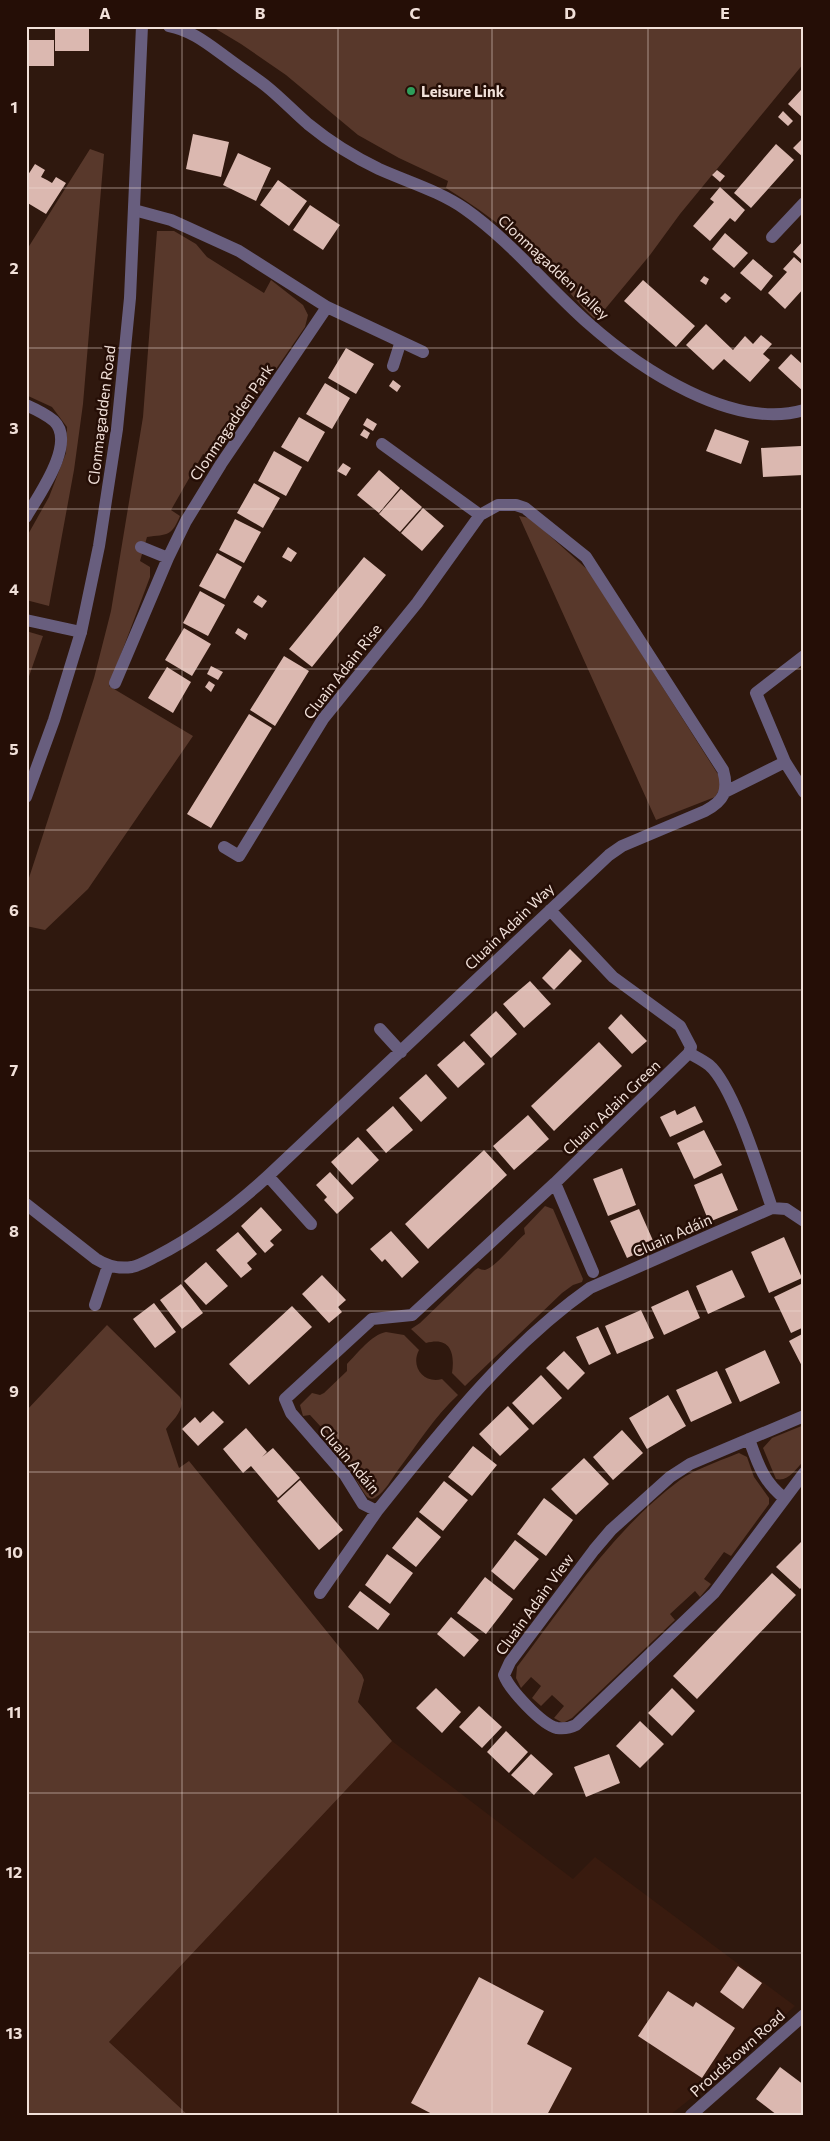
<svg xmlns="http://www.w3.org/2000/svg" width="830" height="2141" font-family="Commissioner,sans-serif">
  <style>
    .built { fill: #391b0f }
    .grass { fill: #58382b }
    .building { fill: #dbb8b0 }
    .lines { fill: none; stroke-linecap: round; stroke-linejoin: round }
    .minor { stroke: #685e7e; stroke-width: 12 }
    .tertiary { stroke: #685e7e; stroke-width: 12 }
    .grid { fill: none; stroke: #f1e0d9; stroke-width: 1; stroke-opacity: 0.55 }
    .leisure-dot { fill: #2e9e5b; stroke: #250e06; stroke-width: 2 }
    .labels { text-anchor: middle; dominant-baseline: central; stroke-width: 5; stroke-linejoin: round; paint-order: stroke }
    .poi-label { font-size: 15px; font-weight: bold; fill: #f1e0d9; stroke: #250e06; text-anchor: start }
    .street-label { font-size: 15px; fill: #f1e0d9; stroke: #250e06 }
    .neatline { fill: none; stroke: #f1e0d9; stroke-width: 2 }
    .grid-label { font-size: 16px; text-anchor: middle; font-weight: bold; fill: #f1e0d9 }
  </style>
  <rect width="100%" height="100%" fill="#2f180e"/>
  <!-- built -->
  <path class="built" d="M392,1741L573,1879L595,1857L795,2006L713,2081L670,2115H188L109,2042Z"/>
  <!-- grass -->
  <path class="grass" d="M211,26H804V63L680,214L650,255L596,320C579,305 567,288 551,272C521,240 484,211 446,188L448,181L399,158L358,135L286,75L241,44Z
    M90,149L104,154L83,404L74,470L49,606L26,600V538L49,497L66,453L67,427L52,407L26,395V251Z
    M157,231H174L196,244L207,257L264,293L271,280L303,305L308,315L305,327L214,459L203,454L171,510L180,516C171,537 168,534 147,537L140,561L150,567V577L109,686L193,736L88,889L45,930L26,926V887L94,678L111,611L143,417Z
    M519,516L530,518L589,571L719,776L722,785L715,797L656,820Z
    M26,631L43,636L26,685Z
    M545,1206L553,1209L583,1279L582,1282L573,1285L562,1293L465,1386L452,1373C455,1354 451,1336 426,1343L411,1329L420,1323L475,1270L478,1268C480,1269 482,1270 485,1270C495,1268 516,1241 525,1234L524,1228Z
    M107,1325L180,1397C186,1409 173,1420 166,1429L179,1468L189,1461L362,1675L364,1680L358,1702L392,1741L109,2042L188,2115H26V1411Z
    M386,1332L404,1335L419,1350C410,1367 424,1384 442,1379L458,1395C435,1416 417,1445 398,1470C392,1478 385,1492 376,1497C374,1499 371,1499 369,1498C364,1496 351,1469 346,1463L348,1457L345,1453L310,1415L303,1416L300,1405L312,1393L320,1395L324,1393L347,1371V1364C358,1353 371,1335 386,1332Z
    M804,1425V1461C795,1469 789,1482 776,1479L763,1448L772,1438Z
    M739,1453L747,1457L754,1477L769,1498V1504L731,1556L724,1552L704,1579L711,1584L700,1597L695,1591L670,1614L675,1620L572,1718L563,1723L554,1718L564,1706L552,1695L541,1706L532,1698L541,1686L531,1677L521,1688L516,1678L517,1667C567,1601 613,1530 680,1480C693,1470 722,1460 739,1453Z"/>
  <!-- building -->
  <path class="building" d="M55,26H89V51H55Z
    M26,40H54V66H26Z
    M801,90L804,92V119L788,104Z
    M783,111L793,121L788,126L778,117Z
    M193,134L229,142L221,177L186,169Z
    M804,137V158L793,148Z
    M776,144L794,160L751,208L734,193Z
    M238,153L271,168L256,201L223,185Z
    M35,164L45,170L41,177L47,180L52,183L56,177L66,183L46,214L26,202V178Z
    M717,170L725,176L720,182L712,175Z
    M278,180L307,201L289,226L260,205Z
    M720,187L745,210L735,222L730,218L710,241L693,226L714,202L710,199Z
    M310,205L340,225L323,250L293,230Z
    M725,233L748,253L734,268L712,249Z
    M804,240V262L793,252Z
    M794,257L804,266V288L785,309L768,293L787,272L783,269Z
    M753,259L773,276L761,291L740,273Z
    M704,276L709,279L706,285L700,281Z
    M643,280L695,326L676,347L624,301Z
    M725,293L731,298L726,303L720,298Z
    M706,324L733,350L745,336L753,344L761,335L772,344L763,354L770,360L750,382L724,359L713,370L686,345Z
    M346,348L374,364L356,394L328,378Z
    M791,354L801,363L804,361V392L778,368Z
    M393,380L401,386L397,392L389,386Z
    M325,383L350,398L332,429L306,414Z
    M299,417L325,432L308,462L281,447Z
    M367,418L377,424L373,431L363,425Z
    M364,429L370,433L367,439L360,435Z
    M715,429L749,441L741,464L706,451Z
    M801,446L803,475L763,477L761,448Z
    M274,451L302,467L286,496L258,481Z
    M343,463L351,468L346,476L337,471Z
    M379,470L400,488L379,513L357,495Z
    M254,483L280,498L263,528L237,513Z
    M401,489L422,507L400,532L379,514Z
    M423,508L444,526L422,551L401,533Z
    M235,519L261,532L244,563L219,550Z
    M288,547L297,553L291,562L282,557Z
    M217,553L242,567L225,599L199,586Z
    M364,557L386,575L312,667L289,649Z
    M200,591L225,605L208,636L183,623Z
    M258,595L267,601L262,608L253,602Z
    M184,628L211,644L192,676L165,660Z
    M238,628L248,634L245,640L235,633Z
    M284,656L309,671L275,726L250,710Z
    M211,666L223,672L218,680L207,674Z
    M167,667L191,682L173,713L148,698Z
    M209,681L215,685L211,692L205,687Z
    M249,714L272,728L211,828L187,814Z
    M570,949L582,961L554,990L542,978Z
    M530,981L551,1004L524,1028L503,1004Z
    M496,1011L517,1034L491,1058L470,1035Z
    M621,1014L647,1041L632,1054L608,1028Z
    M464,1041L485,1064L458,1088L437,1065Z
    M599,1042L622,1066L554,1131L531,1106Z
    M426,1074L447,1098L421,1122L399,1098Z
    M393,1106L413,1130L386,1153L366,1130Z
    M695,1106L703,1122L670,1137L660,1117L675,1110L677,1115Z
    M528,1115L549,1139L514,1170L493,1146Z
    M704,1130L722,1165L694,1179L677,1143Z
    M358,1137L379,1160L352,1185L331,1162Z
    M484,1150L507,1175L428,1249L405,1224Z
    M622,1168L636,1205L608,1216L593,1179Z
    M330,1172L354,1198L337,1214L324,1200L327,1197L316,1185Z
    M722,1173L738,1210L709,1222L694,1185Z
    M261,1207L282,1230L270,1241L274,1245L265,1253L241,1226Z
    M639,1209L655,1245L627,1258L610,1221Z
    M391,1231L419,1262L402,1278L385,1259L382,1262L370,1249Z
    M238,1232L257,1254L247,1263L252,1269L241,1278L216,1250Z
    M784,1237L802,1278L769,1293L751,1252Z
    M206,1262L228,1286L206,1305L184,1281Z
    M732,1270L745,1297L708,1314L696,1286Z
    M322,1275L346,1300L338,1307L342,1312L329,1323L302,1294Z
    M181,1284L203,1313L182,1329L160,1300Z
    M801,1284L804,1289V1327L791,1333L774,1297Z
    M688,1290L700,1318L664,1335L651,1307Z
    M154,1303L176,1332L155,1348L133,1319Z
    M292,1306L312,1327L249,1385L229,1364Z
    M641,1310L654,1338L617,1354L605,1326Z
    M598,1327L611,1354L589,1365L576,1337Z
    M804,1333V1370L789,1341Z
    M765,1350L780,1383L740,1402L725,1369Z
    M564,1351L585,1373L568,1390L546,1368Z
    M717,1371L732,1403L691,1422L676,1390Z
    M541,1375L562,1398L533,1425L512,1403Z
    M668,1395L686,1426L647,1449L629,1418Z
    M508,1406L529,1429L500,1456L479,1434Z
    M213,1411L224,1422L198,1446L182,1429L195,1417L200,1423Z
    M246,1428L267,1452L262,1457L273,1448L300,1478L278,1498L251,1466L243,1473L223,1449Z
    M622,1430L643,1453L613,1480L593,1457Z
    M473,1446L497,1465L472,1496L448,1477Z
    M584,1458L609,1484L576,1515L551,1489Z
    M300,1480L343,1530L319,1550L277,1501Z
    M444,1481L468,1500L443,1531L419,1512Z
    M544,1498L573,1520L546,1556L517,1534Z
    M417,1517L441,1537L416,1567L392,1548Z
    M804,1539V1585L800,1589L776,1567Z
    M515,1540L539,1559L514,1590L491,1571Z
    M387,1554L413,1573L390,1604L365,1585Z
    M772,1573L796,1595L697,1699L673,1676Z
    M485,1577L513,1599L486,1634L457,1613Z
    M360,1591L390,1614L378,1630L348,1607Z
    M451,1617L479,1640L464,1657L437,1634Z
    M436,1688L461,1712L442,1733L416,1708Z
    M672,1688L695,1711L672,1736L648,1713Z
    M479,1706L502,1727L482,1748L459,1727Z
    M640,1721L664,1744L640,1768L616,1746Z
    M506,1731L528,1752L509,1773L487,1752Z
    M531,1754L553,1774L534,1795L511,1775Z
    M609,1754L620,1783L586,1797L574,1767Z
    M738,1966L762,1983L743,2009L720,1992Z
    M479,1977L544,2011L527,2044L572,2068L547,2115H434L411,2103Z
    M668,1991L693,2007L696,2002L735,2028L702,2078L638,2036Z
    M780,2067L804,2085V2115H777L756,2099Z"/>
  <g class="lines">
    <!-- minor -->
    <path class="minor" d="M169,26C191,30 208,44 226,57C239,67 253,76 266,86C281,98 294,112 308,124C330,142 354,157 379,169C408,182 439,191 465,209C512,242 546,286 588,323C640,369 733,431 804,410
      M134,210L171,220L239,251L327,307L423,352
      M772,237L804,203
      M393,366L400,344
      M26,405C35,409 46,414 54,421C77,443 38,496 26,517
      M382,444L480,515
      M141,547L168,558
      M26,620L81,632
      M115,683L168,558L186,521L221,464L327,307
      M785,762L804,792
      M725,792L785,762L756,693L804,656
      M550,910L613,977L680,1026L691,1047L689,1053C696,1057 704,1061 709,1065C733,1085 761,1176 772,1208L786,1209L804,1221
      M380,1029L401,1052
      M268,1176L311,1224
      M555,1183L689,1053
      M26,1204L96,1259C107,1266 119,1269 132,1267C141,1265 149,1260 157,1256C198,1235 234,1207 268,1176L609,855L622,846L705,811C724,801 729,791 723,770L586,557L525,508L516,505H498L480,515L417,603L323,719L239,856L224,847
      M593,1272L555,1183L412,1315L372,1319L285,1399L291,1413L345,1475L363,1504L377,1511C441,1431 505,1348 590,1288L772,1208
      M95,1305L108,1266
      M804,1416L690,1464L670,1477L611,1530L594,1550L510,1662L504,1675C509,1689 542,1725 557,1728C564,1729 570,1728 576,1725L714,1593L804,1473
      M749,1439C758,1464 763,1481 784,1498
      M320,1593L377,1511
      M691,2115L804,2015"/>
    <!-- tertiary -->
    <path class="tertiary" d="M26,797L54,720L81,632L99,546L117,429L130,298L142,26"/>
  </g>
  <!-- grid -->
  <path class="grid" d="M182,26V2115M338,26V2115M492,26V2115M648,26V2115M26,188H804M26,348H804M26,509H804M26,669H804M26,830H804M26,990H804M26,1151H804M26,1311H804M26,1472H804M26,1632H804M26,1793H804M26,1953H804"/>
  <!-- markers -->
  <circle class="leisure-dot" cx="411" cy="91" r="5"/>
  <g class="labels">
    <!-- poi labels -->
    <g class="poi-label">
      <text x="421" y="91">Leisure Link</text>
    </g>
    <!-- street labels -->
    <g class="street-label">
      <text transform="translate(554 267) rotate(43)">Clonmagadden Valley</text>
      <text transform="translate(101 415) rotate(-83)">Clonmagadden Road</text>
      <text transform="translate(231 422) rotate(-56)">Clonmagadden Park</text>
      <text transform="translate(342 671) rotate(-52)">Cluain Adain Rise</text>
      <text transform="translate(509 926) rotate(-44)">Cluain Adain Way</text>
      <text transform="translate(611 1107) rotate(-44)">Cluain Adain Green</text>
      <text transform="translate(672 1235) rotate(-24)">Cluain Adáin</text>
      <text transform="translate(350 1459) rotate(50)">Cluain Adáin</text>
      <text transform="translate(534 1604) rotate(-54)">Cluain Adain View</text>
      <text transform="translate(737 2053) rotate(-42)">Proudstown Road</text>
    </g>
  </g>
  <!-- border -->
  <rect width="830" height="2141" fill="none" stroke="#250e06" stroke-width="55"/>
  <rect x="28" y="28" width="774" height="2086" class="neatline"/>
  <g class="grid-label">
    <text x="105" y="19">A</text>
    <text x="260" y="19">B</text>
    <text x="415" y="19">C</text>
    <text x="570" y="19">D</text>
    <text x="725" y="19">E</text>
    <text x="14" y="113">1</text>
    <text x="14" y="274">2</text>
    <text x="14" y="434">3</text>
    <text x="14" y="595">4</text>
    <text x="14" y="755">5</text>
    <text x="14" y="916">6</text>
    <text x="14" y="1076">7</text>
    <text x="14" y="1237">8</text>
    <text x="14" y="1397">9</text>
    <text x="14" y="1558">10</text>
    <text x="14" y="1718">11</text>
    <text x="14" y="1878">12</text>
    <text x="14" y="2039">13</text>
  </g>
</svg>
